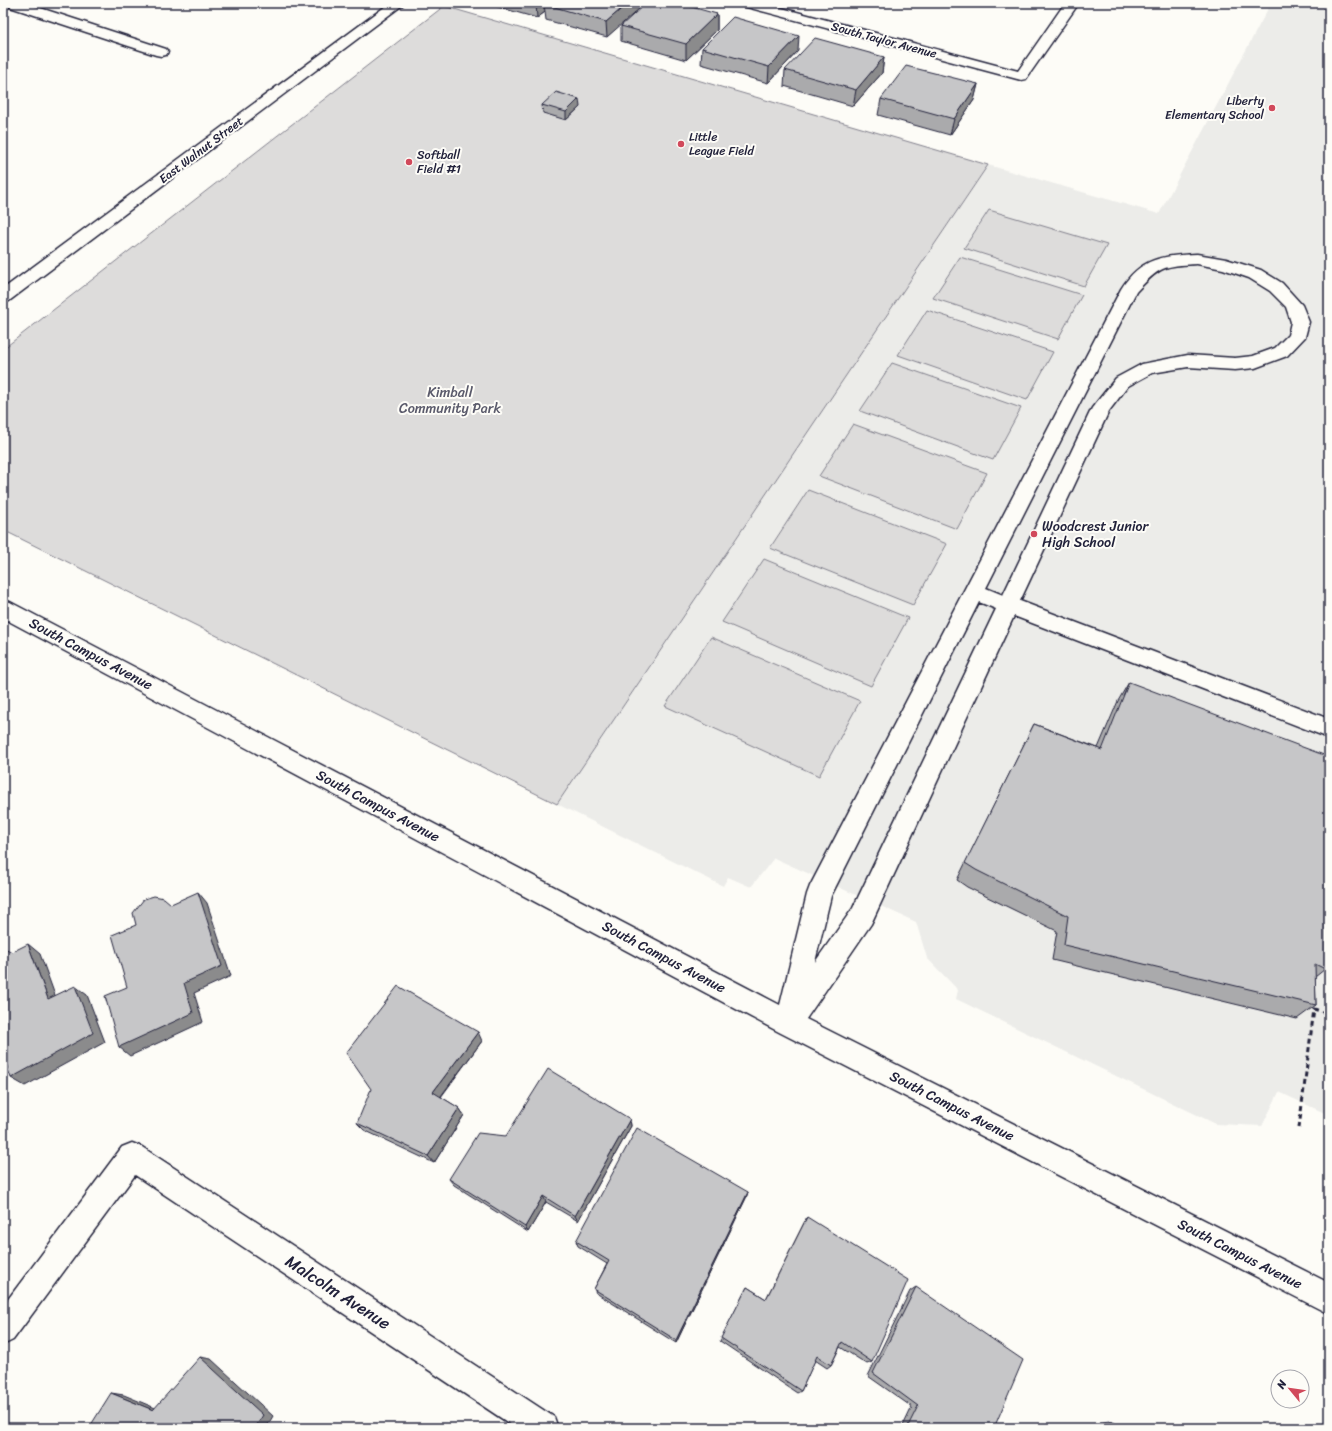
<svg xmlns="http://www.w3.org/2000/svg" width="1332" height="1431" font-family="Sriracha,sans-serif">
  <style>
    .built { fill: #ecece9 }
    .green { fill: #dddcdb; stroke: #807f8b }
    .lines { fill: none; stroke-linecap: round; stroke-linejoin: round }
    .minor-casing { stroke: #22223b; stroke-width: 3 }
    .path { stroke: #22223b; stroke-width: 3; stroke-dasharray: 5 3.5; stroke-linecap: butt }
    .minor { fill: #fdfcf7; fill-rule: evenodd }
    .wall { fill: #aaaaac; stroke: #22223b }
    .shaded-wall { fill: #8b8b8c; stroke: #22223b }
    .building { fill: #c6c6c8; stroke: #22223b }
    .poi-dot { fill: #d1495b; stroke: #fdfcf7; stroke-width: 1.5 }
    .labels { text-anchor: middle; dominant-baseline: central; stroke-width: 4; stroke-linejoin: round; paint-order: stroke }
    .far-street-label { font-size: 12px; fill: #22223b; stroke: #fdfcf7 }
    .far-poi-label { font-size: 12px; fill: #22223b; stroke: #fdfcf7; text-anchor: start }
    .park-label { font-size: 14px; fill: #5a5a6b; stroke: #fdfcf7 }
    .poi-label { font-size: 14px; fill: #22223b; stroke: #fdfcf7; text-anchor: start }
    .street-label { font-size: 14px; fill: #22223b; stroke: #fdfcf7 }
    .near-street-label { font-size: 17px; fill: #22223b; stroke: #fdfcf7 }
  </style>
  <rect width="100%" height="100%" fill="#fdfcf7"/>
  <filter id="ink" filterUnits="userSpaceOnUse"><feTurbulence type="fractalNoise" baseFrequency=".025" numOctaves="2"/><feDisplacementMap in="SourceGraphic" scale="8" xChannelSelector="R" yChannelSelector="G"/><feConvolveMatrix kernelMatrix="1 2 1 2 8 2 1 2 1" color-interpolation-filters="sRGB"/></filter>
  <g filter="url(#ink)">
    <!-- built -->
    <path class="built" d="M1271,3H1329V1115L1279,1092L1262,1126L1216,1124L956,999L958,990L927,958L916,922L774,858L751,887L728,877L723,886L557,804L988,165L1159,214Z"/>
    <!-- green -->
    <path class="green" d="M444,6L988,165L557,804L3,530V349Z
      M989,210L1107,245L1084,286L964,248Z
      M960,257L1082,295L1058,339L933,298Z
      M927,310L1053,352L1027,400L898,355Z
      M892,363L1021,408L993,460L860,411Z
      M853,424L987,473L957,529L819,476Z
      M808,490L947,544L913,605L770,548Z
      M764,559L908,618L871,686L722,622Z
      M711,637L860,701L819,776L665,706Z"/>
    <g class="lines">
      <defs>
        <path id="minor" d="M5,3H25L166,49L168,52L166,55L161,56L156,55L7,6Z
          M390,3H405L9,301L3,302V289Z
          M741,3H763L1018,71L1065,3H1079L1026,79L1021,80L743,6Z
          M1197,254L1226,259L1261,270L1282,283L1302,305L1309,322L1305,337L1287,356L1255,368L1235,370L1188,367L1152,373L1128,386L1109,411L1020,601L1329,719V738L1014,616L871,924L806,1019L1329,1283V1314L779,1032L3,618V600L10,602L780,1005L807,894L810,886L1121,289C1141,257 1163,256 1197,254ZM1197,264L1223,269L1249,278L1270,291L1286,307L1291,322L1288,335L1275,348L1253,356L1235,358L1188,355L1142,364L1116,378L1092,408L1003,595L986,588L1136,292C1160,266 1163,266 1197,264ZM979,602L996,609L853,908L815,962L831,896Z
          M132,1143L142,1147L554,1417L558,1428H516L135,1175L13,1340L3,1345V1306L122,1147Z"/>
      </defs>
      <!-- minor casing -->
      <use href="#minor" class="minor-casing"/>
      <!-- path -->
      <path class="path" d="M1299,1128L1314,1009L1329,1014"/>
      <!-- minor -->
      <use href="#minor" class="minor"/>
    </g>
    <!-- wall -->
    <path class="wall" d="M484,3H640L607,37L546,20L545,12L537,18Z
      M717,14V30L686,60L621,41V26Z
      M702,48L798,51L768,83L701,64Z
      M884,57L882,73L853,106L784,86L785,70Z
      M978,84L974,100L950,135L878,115L881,99Z
      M542,105L580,107L566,120L543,113Z
      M1129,682L1325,969L1315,977L1316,1005L1297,1019L1052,960L1057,931L967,887L957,880L1034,724L1098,748L1118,701Z
      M482,1041L441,1097L459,1108L464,1115L434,1163L364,1130L357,1123Z
      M630,1119L631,1126L578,1221L546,1202L528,1232L454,1185L449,1179L506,1136Z
      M748,1192L746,1198L676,1343L596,1293L594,1289L607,1264L578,1246L576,1241Z
      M807,1217L872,1362L867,1364L840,1347L831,1365L827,1368L815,1360L801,1391L797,1393L720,1341L747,1287L766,1299Z
      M916,1287L994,1428H902L912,1407L868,1376L910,1291Z
      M1111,1421L1123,1428H1098L1100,1422Z
      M1175,1424L1176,1428H1150L1163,1425Z"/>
    <!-- shaded-wall -->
    <path class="shaded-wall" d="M536,3H556L544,4L545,12L537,18Z
      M628,3H640V8L607,37L606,22Z
      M717,14V30L686,60V44Z
      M799,36L798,51L768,83L769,67Z
      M884,57L882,73L853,106L856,90Z
      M978,84L974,100L950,135L954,119Z
      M579,99L580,107L566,120V112Z
      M198,892L207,903L231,976L194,993L203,1022L130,1056L119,1047Z
      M28,944L40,954L60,1009L48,999Z
      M75,986L87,995L105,1042L25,1086L11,1078Z
      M478,1032L482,1041L438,1100L433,1092Z
      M3,1057H4L18,1066L3,1070Z
      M459,1108L464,1115L434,1163L428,1156Z
      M630,1119L631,1126L578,1221L575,1216Z
      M748,1192L746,1198L676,1343V1340Z
      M543,1196L546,1202L528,1232L525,1227Z
      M200,1357L211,1359L273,1416L266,1428H255Z
      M111,1393L124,1395L165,1412L153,1410Z"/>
    <!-- building -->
    <path class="building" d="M546,3H628L606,22L544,4Z
      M646,3H677L717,14L686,44L621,26Z
      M733,17L799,36L769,67L702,48Z
      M815,38L884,57L856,90L785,70Z
      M906,66L978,84L954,119L881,99Z
      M556,92L579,99L566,112L542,105Z
      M1129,682L1329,757V955L1325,969L1315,964L1316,1005L1064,945L1068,916L976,870L965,863L1034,724L1102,750Z
      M198,892L222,966L184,983L193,1013L119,1047L105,996L127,987L112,935L136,925L133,913L144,899L154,896L164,898L171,904Z
      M28,944L48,999L75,986L93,1033L11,1078L4,1057H3V947L12,952Z
      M398,986L478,1032L433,1092L459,1108L428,1156L357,1123L371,1089L346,1053Z
      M548,1069L630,1119L575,1216L543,1196L525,1227L449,1179L478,1133L506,1136Z
      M637,1128L748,1192L676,1340L594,1289L609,1261L576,1241Z
      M807,1217L908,1280L872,1362L842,1342L831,1365L817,1356L801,1391L721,1338L747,1287L766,1299Z
      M916,1287L1023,1360L994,1428H907L918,1406L873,1373Z
      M200,1357L263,1415L255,1428H89L111,1393L153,1410Z
      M1111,1421L1123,1428H1109Z
      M1175,1424L1176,1428H1158Z"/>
  </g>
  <!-- markers -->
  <g class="poi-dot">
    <circle cx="1272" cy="108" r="4"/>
    <circle cx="681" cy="144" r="4"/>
    <circle cx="409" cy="162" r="4"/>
    <circle cx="1034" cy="534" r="4"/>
  </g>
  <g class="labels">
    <!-- far-street labels -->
    <g class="far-street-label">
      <text transform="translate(884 40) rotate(15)">South Taylor Avenue</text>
      <text transform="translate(201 150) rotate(-37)">East Walnut Street</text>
    </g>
    <!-- far-poi labels -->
    <g class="far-poi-label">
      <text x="1264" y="101" text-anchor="end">Liberty<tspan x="1264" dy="14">Elementary School</tspan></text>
      <text x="689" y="137">Little<tspan x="689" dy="14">League Field</tspan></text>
      <text x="417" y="155">Softball<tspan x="417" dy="14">Field #1</tspan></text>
    </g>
    <!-- park labels -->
    <g class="park-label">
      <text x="450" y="392">Kimball<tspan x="450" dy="16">Community Park</tspan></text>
    </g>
    <!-- poi labels -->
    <g class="poi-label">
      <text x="1042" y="526">Woodcrest Junior<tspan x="1042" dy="16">High School</tspan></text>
    </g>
    <!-- street labels -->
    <g class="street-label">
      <text transform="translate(91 654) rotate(28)">South Campus Avenue</text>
      <text transform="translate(378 806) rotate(28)">South Campus Avenue</text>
      <text transform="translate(664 957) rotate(28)">South Campus Avenue</text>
      <text transform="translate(952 1106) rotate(27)">South Campus Avenue</text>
      <text transform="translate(1240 1254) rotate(27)">South Campus Avenue</text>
    </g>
    <!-- near-street labels -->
    <g class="near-street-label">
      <text transform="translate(338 1292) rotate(33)">Malcolm Avenue</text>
    </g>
  </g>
  <!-- margin -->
  <rect width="1332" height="1431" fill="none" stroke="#fdfcf7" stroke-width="16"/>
  <rect x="8" y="8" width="1316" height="1415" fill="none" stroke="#22223b" stroke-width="1.5" filter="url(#ink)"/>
  <!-- north arrow -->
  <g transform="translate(1290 1389) rotate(299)"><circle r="19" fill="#fdfcf7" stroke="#a5a5ac"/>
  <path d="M0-3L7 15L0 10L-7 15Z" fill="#d1495b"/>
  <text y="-6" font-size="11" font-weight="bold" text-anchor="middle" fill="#22223b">N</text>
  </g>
</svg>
